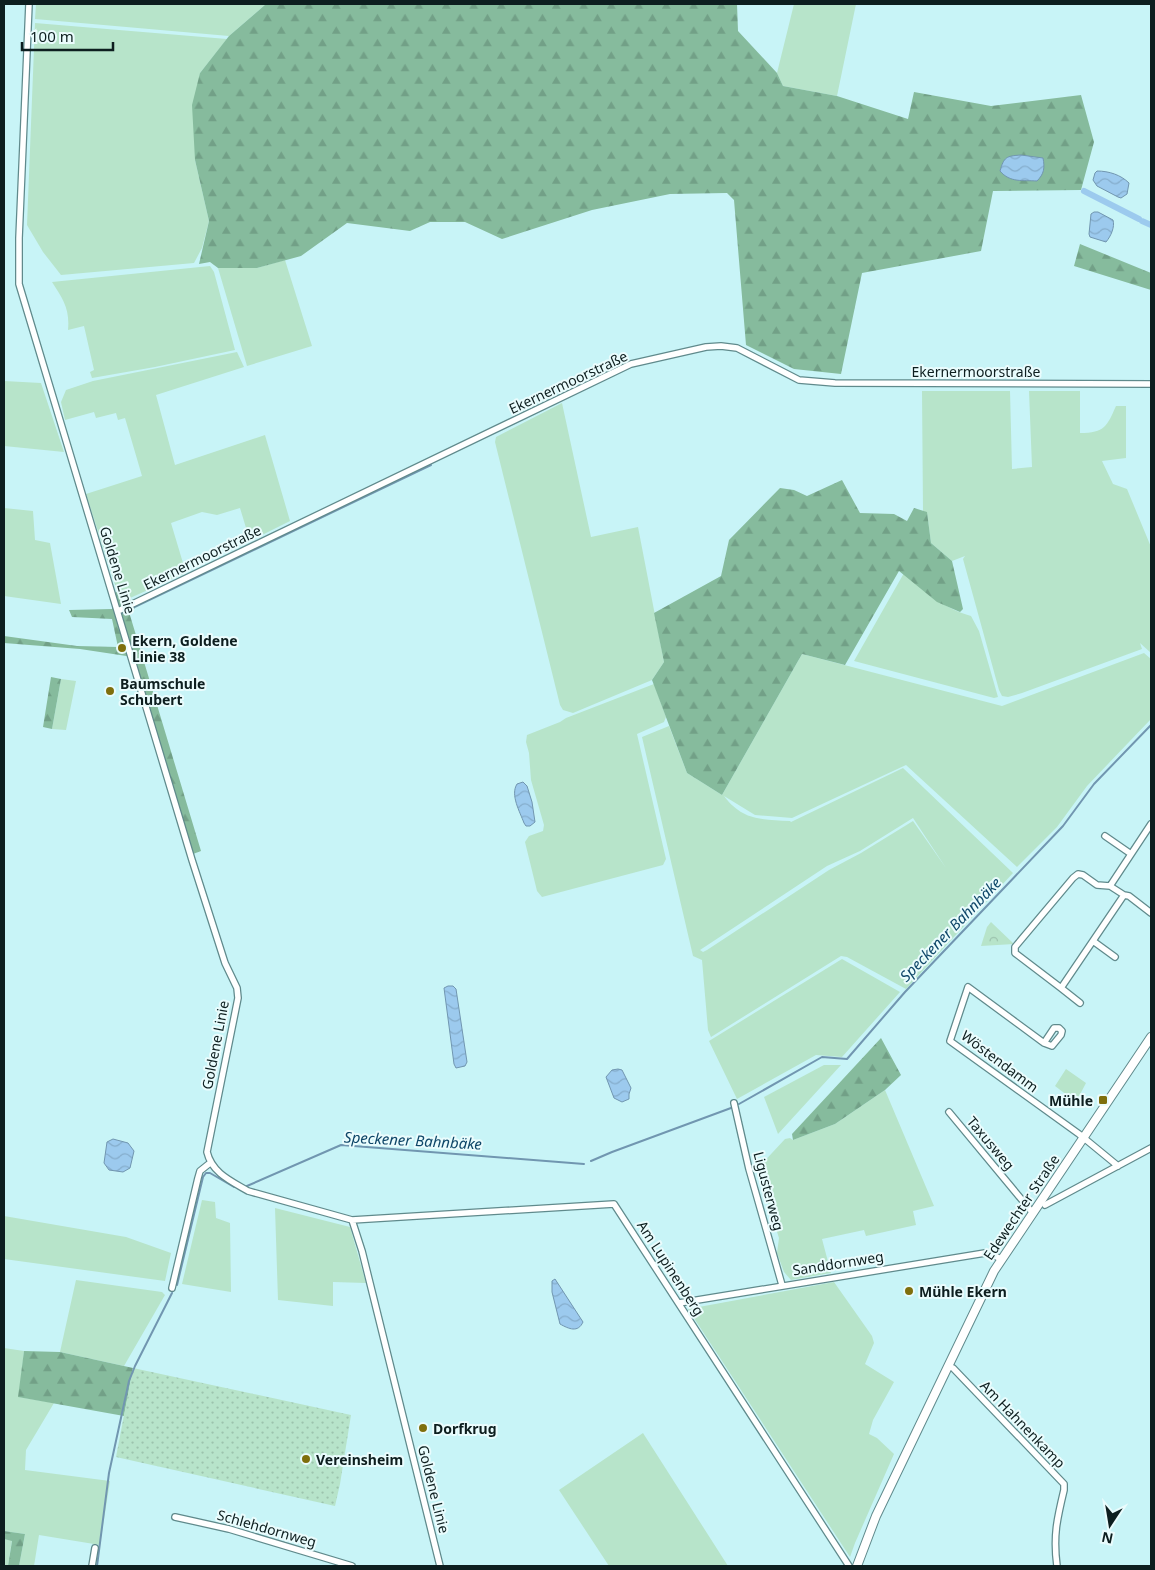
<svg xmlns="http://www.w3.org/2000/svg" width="1155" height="1570" font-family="'Noto Sans',sans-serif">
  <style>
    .grass { fill: #b7e4ca; fill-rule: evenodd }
    .forest { fill: url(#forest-firs) }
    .park { fill: url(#park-crowns) }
    .garden { fill: url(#garden-dots) }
    .water { fill: url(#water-waves); stroke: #7196b0 }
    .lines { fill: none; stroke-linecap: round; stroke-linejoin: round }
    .stream { stroke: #7196b0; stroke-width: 2 }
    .canal { stroke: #9ccaee; stroke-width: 6 }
    .street-casing { stroke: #608a8c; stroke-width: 8 }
    .secondary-casing { stroke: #608a8c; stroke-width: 10 }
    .street { stroke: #fff; stroke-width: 5.5 }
    .secondary { stroke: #fff; stroke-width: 8 }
    .poi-dot { fill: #7f6f0d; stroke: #eafcfd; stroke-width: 2 }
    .labels { text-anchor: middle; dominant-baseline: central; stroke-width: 4; stroke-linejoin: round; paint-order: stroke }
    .street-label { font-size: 14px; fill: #0d1e1f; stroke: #eafcfd }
    .poi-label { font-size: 14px; font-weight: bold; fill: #0d1e1f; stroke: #eafcfd; text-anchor: start }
    .water-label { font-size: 15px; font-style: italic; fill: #0f4769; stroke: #eafcfd }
  </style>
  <defs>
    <pattern id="forest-firs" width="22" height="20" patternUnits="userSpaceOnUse" patternTransform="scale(1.25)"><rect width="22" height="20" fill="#86bb9d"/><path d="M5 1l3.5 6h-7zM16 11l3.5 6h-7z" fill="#72a087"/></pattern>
    <pattern id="park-crowns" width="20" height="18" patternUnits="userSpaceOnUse" patternTransform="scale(1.25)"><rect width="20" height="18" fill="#b7e4ca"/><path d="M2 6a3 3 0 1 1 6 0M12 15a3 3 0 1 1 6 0" fill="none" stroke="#9cc3ad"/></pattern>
    <pattern id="garden-dots" width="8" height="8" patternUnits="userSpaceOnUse" patternTransform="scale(1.25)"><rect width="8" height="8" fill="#b7e4ca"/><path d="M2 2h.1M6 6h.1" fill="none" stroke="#9cc3ad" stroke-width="1.8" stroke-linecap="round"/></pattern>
    <pattern id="water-waves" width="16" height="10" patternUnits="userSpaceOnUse" patternTransform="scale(1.25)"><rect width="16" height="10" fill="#9ccaee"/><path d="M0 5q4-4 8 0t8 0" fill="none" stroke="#85adcc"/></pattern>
  </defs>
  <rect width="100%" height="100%" fill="#c8f4f7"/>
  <!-- grass -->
  <path class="grass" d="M36,4H266L229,36L35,19Z
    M794,4H856L837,96L783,86L777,73Z
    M35,23L227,39L200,73L195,160L209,221L202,248L194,263L61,275L43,252L27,225Z
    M285,260L312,346L247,366L218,268H257Z
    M210,266L214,272L235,350L155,367L92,378L90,372L94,370L84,326L68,330C70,309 63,299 52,282Z
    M237,352L244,367L156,395L175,465L265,435L290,521L250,541L240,508L217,515L202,512L171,523L186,573L130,598L120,600L86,494L142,476L125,418L118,420L116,413L96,418L94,412L65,420L61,402L66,390L93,381Z
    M4,381L41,383L64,452L4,446Z
    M922,391H1010L1012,469L1032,467L1029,391H1080V433C1105,433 1107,426 1116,406H1126V458L1102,461L1113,484L1127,489L1151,547V653L1140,643L1142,649L1022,693L1008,697L1002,696L999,690L963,559L965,556L952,561L931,543L927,513L923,511Z
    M562,403L591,537L638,527L664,662L652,680L573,713L563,710L560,705L495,442L496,437Z
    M4,508L33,511L35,540L50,543L61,604L4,596Z
    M904,573C927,593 941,607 971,616L979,631L998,697L994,698L854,661Z
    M1144,653L1151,659V719L1087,786L1057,827L1017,867L906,765L792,818L755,815L724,796C743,821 761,819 790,821L791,822L903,768L1013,873L906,989L847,957L841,956L711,1037L708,1030L702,960L693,956L642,737L669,726L687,773L722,795L802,654L1002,706ZM913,818L946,868L913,821L861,853L829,870L707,950L703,952L700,950L827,866L860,851Z
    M61,679L76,681L66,730L52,729Z
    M654,684L666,717L664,722L637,734L666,859L663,865L542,897L537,891L525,842L529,836L543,831L544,825L531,780L529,753L526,742L527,735L560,722L566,718Z
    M842,959L900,992L842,1057L816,1055L737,1099L709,1041Z
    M824,1065H841L778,1134L764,1097Z
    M1066,1069L1086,1083L1076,1102L1055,1086Z
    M885,1090L934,1206L913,1211L916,1225L866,1236L864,1230L822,1239L831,1273L791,1280L784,1272L777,1253L779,1238L757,1169L785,1139L790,1138L793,1140L835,1124Z
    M202,1200L215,1202L216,1218L230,1223L231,1292L182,1284Z
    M275,1208L350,1227L366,1283L333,1282V1306L278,1300Z
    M4,1216L126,1237L171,1253L165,1281L4,1259Z
    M76,1280L162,1292L165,1295L124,1366L60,1352Z
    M834,1282L872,1336L874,1343L865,1364L894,1382L873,1420L869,1434L877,1438L894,1454L855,1543L850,1557L688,1309Z
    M4,1348L24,1351L19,1397L54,1403L26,1450L25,1470L110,1481L100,1545L39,1535L34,1566H19L25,1534L4,1531Z
    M643,1433L728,1566H609L559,1490Z
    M4,1539L12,1540L8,1566H4Z"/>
  <!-- forest -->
  <path class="forest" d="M266,4H737L738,31L777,73L783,86L837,96L908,119L914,92L991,106L1081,95L1094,142L1081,190L993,191L981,251L862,273L841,374L794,369L746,345L734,200L727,193L670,194L592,210L502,239L465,222H430L410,231L347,223L301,256L257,268H218L210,262L199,264L209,221L195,160L192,105L200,73L229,36Z
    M1080,244L1151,273V290L1074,266Z
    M842,480L860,513L894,514L907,521L914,508L927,512L931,543L952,561L963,609L960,612L937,602L899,571L845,665L802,654L722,795L687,773L652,680L664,662L654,613L721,576L729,540L780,488L794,490L807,496Z
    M117,592L120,600L130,598L135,608L129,612L201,851L193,854L133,657L80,649L4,643V636L77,646L118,647L112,619L72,617L69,610L112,609V594Z
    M51,677L61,679L52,729L43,727Z
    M881,1038L901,1075L885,1090L835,1124L793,1140L792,1134Z
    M24,1351L60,1352L133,1368L124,1416L18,1397Z
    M4,1531L25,1534L19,1566H8L12,1541L4,1539Z"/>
  <!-- park -->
  <path class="park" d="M991,922L1014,944L981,946L987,927Z"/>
  <!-- garden -->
  <path class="garden" d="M133,1368L351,1415L340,1484L335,1506L116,1457Z"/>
  <!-- water -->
  <path class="water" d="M1021,155L1043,158C1045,168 1044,174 1037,181C1023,180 1010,183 1000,171C1004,157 1006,156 1021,155Z
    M1097,171C1109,171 1121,175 1129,183L1127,194L1121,198L1118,197L1097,186L1093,180L1095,173Z
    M1094,212H1098L1113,220C1115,227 1111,236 1106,242L1090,237L1089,234L1091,214Z
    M523,782L527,786L532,802L535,822L530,826H526L524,823C520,812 510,795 517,784Z
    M448,986H453L456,989L467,1062L465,1066L456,1068L454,1064L444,988Z
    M618,1069L622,1070L631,1088L629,1094V1099L622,1102L614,1098L606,1077L612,1070Z
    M113,1139L128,1143L134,1151L130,1168L123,1172L109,1170L104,1163L107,1142Z
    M555,1279L583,1322C578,1333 569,1329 560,1324L552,1292V1281Z"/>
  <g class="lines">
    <!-- stream -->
    <path class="stream" d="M122,613L431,465
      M739,1104L822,1057L847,1059L905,992L1063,826L1094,784L1151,725
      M591,1161L612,1152L731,1108
      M247,1186L341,1145L584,1164
      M177,1285L203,1177L206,1173H210L234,1187
      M97,1566L109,1473L129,1381L135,1366L172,1293"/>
    <!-- canal -->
    <path class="canal" d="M1084,191L1139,219
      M1142,221L1151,225"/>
    <defs>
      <path id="street" d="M29,4L19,238V284L192,860L225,963L237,988L238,998L234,1018L207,1152C212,1173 231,1181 248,1191L352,1220L614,1204L849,1566
        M118,611L631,364L706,347L721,346L737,348L799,380L835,383L1151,384
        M1105,836L1131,854
        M1110,886L1151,824
        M1124,895L1061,988L1015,953V947L1073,878L1078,874L1083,875L1097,885L1110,886L1124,895L1129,896L1151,913
        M1093,941L1115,957
        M1061,988L1080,1003
        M1044,1043L1054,1028H1059L1062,1031L1061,1035L1052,1046L1044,1043L968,987L950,1041L1079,1134L1118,1166
        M734,1103L749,1169L782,1285
        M949,1112L1032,1212
        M1045,1205L1151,1148
        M352,1220L362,1251L440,1566
        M172,1288L198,1178L200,1171L210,1163
        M679,1303L985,1253L991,1254L1001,1259
        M948,1366L953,1368L1064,1484V1490C1057,1519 1053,1536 1057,1566
        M175,1517L229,1529L352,1566
        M92,1566L95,1548"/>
      <path id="secondary" d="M857,1566L876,1516L994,1271L1151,1037"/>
    </defs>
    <!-- street casing -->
    <use href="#street" class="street-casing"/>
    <!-- secondary casing -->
    <use href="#secondary" class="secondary-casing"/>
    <!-- street -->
    <use href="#street" class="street"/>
    <!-- secondary -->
    <use href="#secondary" class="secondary"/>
  </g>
  <!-- markers -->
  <g class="poi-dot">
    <circle cx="122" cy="648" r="5"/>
    <circle cx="110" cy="691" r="5"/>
    <rect x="1098" y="1095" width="10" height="10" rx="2.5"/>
    <circle cx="909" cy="1291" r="5"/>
    <circle cx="423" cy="1428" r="5"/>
    <circle cx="306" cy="1459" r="5"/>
  </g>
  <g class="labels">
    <!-- street labels -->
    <g class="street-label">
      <text x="976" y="371">Ekernermoorstraße</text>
      <text transform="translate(568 382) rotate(-25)">Ekernermoorstraße</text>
      <text transform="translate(202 557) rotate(-26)">Ekernermoorstraße</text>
      <text transform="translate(118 570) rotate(73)">Goldene Linie</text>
      <text transform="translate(215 1045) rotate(-79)">Goldene Linie</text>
      <text transform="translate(1000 1061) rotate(37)">Wöstendamm</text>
      <text transform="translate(991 1143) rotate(50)">Taxusweg</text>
      <text transform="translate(769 1191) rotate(75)">Ligusterweg</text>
      <text transform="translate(1021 1207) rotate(-56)">Edewechter Straße</text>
      <text transform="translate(838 1263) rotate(-9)">Sanddornweg</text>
      <text transform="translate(671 1268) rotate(57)">Am Lupinenberg</text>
      <text transform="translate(1023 1424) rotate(46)">Am Hahnenkamp</text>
      <text transform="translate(434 1489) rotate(76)">Goldene Linie</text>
      <text transform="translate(267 1528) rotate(16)">Schlehdornweg</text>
    </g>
    <!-- poi labels -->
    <g class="poi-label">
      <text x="132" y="640">Ekern, Goldene<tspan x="132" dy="16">Linie 38</tspan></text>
      <text x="120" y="683">Baumschule<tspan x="120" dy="16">Schubert</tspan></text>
      <text x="1093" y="1100" text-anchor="end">Mühle</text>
      <text x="919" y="1291">Mühle Ekern</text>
      <text x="433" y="1428">Dorfkrug</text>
      <text x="316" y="1459">Vereinsheim</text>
    </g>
    <!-- water labels -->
    <g class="water-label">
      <text transform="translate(950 929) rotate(-46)">Speckener Bahnbäke</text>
      <text transform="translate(413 1140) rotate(3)">Speckener Bahnbäke</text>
    </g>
  </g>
  <!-- border -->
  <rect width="1155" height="1570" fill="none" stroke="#0d1e1f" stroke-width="10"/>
  <!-- north arrow -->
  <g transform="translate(1110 1525) rotate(192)" stroke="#eafcfd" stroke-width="4" paint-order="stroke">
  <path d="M0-4L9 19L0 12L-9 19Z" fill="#0d1e1f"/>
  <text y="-8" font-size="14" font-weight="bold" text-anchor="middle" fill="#0d1e1f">N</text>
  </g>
  <!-- scale -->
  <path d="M22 42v8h91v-8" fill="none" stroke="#0d1e1f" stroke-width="2.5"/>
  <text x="30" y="42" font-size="15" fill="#0d1e1f" stroke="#eafcfd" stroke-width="4" paint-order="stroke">100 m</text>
</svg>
